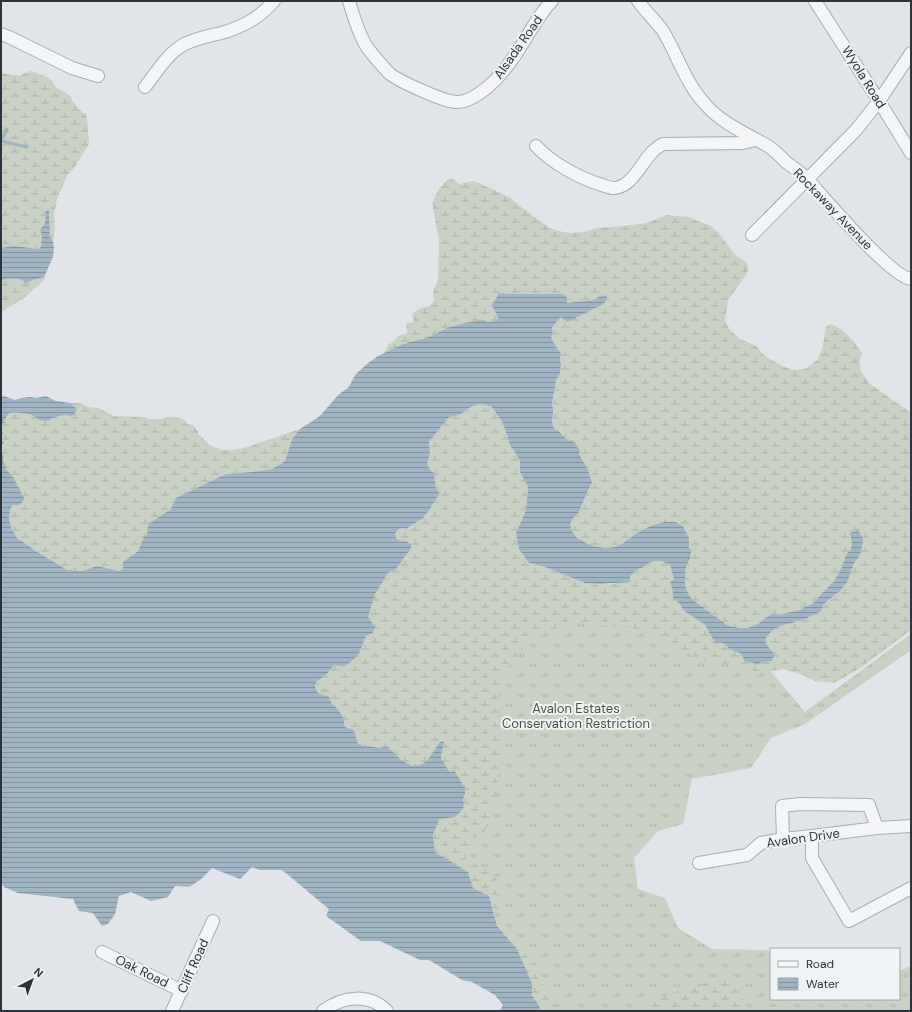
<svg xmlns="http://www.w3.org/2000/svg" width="912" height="1012" font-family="'DM Sans',sans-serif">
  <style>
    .grass { fill: url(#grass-tufts) }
    .wetland { fill: url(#wetland-marsh) }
    .water { fill: url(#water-rules) }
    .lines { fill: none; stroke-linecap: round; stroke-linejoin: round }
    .stream { stroke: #a0b5c4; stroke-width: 3 }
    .minor-casing { stroke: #a7acb1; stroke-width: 14 }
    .minor { stroke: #f3f5f7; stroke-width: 12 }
    .labels { text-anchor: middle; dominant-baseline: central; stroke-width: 4; stroke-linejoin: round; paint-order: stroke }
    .street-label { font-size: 13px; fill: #2b343d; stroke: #f0f3f5 }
    .park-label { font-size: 13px; fill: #43573a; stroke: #f0f3f5 }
  </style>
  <defs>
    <pattern id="grass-tufts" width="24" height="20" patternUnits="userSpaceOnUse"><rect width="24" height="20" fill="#c8d1c3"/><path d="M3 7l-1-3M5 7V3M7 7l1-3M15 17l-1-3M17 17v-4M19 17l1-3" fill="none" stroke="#acb4a8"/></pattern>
    <pattern id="wetland-marsh" width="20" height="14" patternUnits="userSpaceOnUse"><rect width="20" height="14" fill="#c8d1c3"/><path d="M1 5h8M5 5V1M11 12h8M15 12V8" fill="none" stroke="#acb4a8"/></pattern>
    <pattern id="water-rules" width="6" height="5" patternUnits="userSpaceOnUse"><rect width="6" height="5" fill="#a0b5c4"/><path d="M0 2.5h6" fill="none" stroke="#8394a0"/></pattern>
  </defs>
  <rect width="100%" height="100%" fill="#e1e4e8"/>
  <!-- grass -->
  <path class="grass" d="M411,548L763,662L805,712L911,634V650L805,724L771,738L751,768L692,779L683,824L658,831L634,858L638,889L665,898L678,928L712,949L768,950L771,956V999H899V971L911,966V1011H540L517,949L497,926L489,896L316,682Z"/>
  <!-- wetland -->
  <path class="wetland" d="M31,71L45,76L50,79L57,88L66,93L71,97L73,102L83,113L86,114L88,125V133L89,144L74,168L68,174L57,199L54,214L55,227L53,242L50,237L49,210L46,212L45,223L40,230L42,237L41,239C42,244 42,246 39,249L14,246L1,248V73L20,76L25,73Z
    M448,179H453L459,184L474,181L509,197L521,207L548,227L558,231L571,233L584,232L597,228L624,226L647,223L667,215L689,217L711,226L719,233L734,254L746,262L748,267V272L728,300L725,320L730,330L740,339L756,346L765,356L784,367L794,370L805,369L817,360L821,352L824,340L826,327L830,324C841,326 856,343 862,353L859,362L861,371L869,383L911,413V630L859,669L834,683L815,681L803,675L783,669L763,672L755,671L727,664L698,660L692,655L678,648L670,649L663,642L649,634L639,632L636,629L625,625L600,626L594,623L584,622L571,625H563L551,631L541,633L523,648L517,655L511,666L505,667L500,674L499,693L500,736L502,748L501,764L498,769V782L496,795L485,831L481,837L471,838L465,859C475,864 499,873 499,886C499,889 497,893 497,895L502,901L494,915L489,896L473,888L468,872L435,852L433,835L439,819L455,817L464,805L463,799L465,794L454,770L451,772L448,770L441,758L444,741C432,755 419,777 399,759C395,755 392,751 388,747L379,749L361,745L358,744L354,730L345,727L344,724V719L338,709L332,704L329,697L318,693L315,687L316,682L326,675L334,665L345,666L359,653L366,636L375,627L368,617L375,594L388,573L396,569L400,542L396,538L395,534L398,530L403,528L430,509L434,502L440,494L436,488L434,474L427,465L430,453L429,442L433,437L448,418L461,414L469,408L479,404L491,406L503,423L510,445L520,461V472L528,487L526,510L516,533L528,563L545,567L585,583L600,584H614L630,576L638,569L644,567C651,559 662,560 670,565L674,579L672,581C670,589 675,591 673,598L677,602L680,604L684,611L705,625L715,642C725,641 724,645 730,649C733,651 737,652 740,653L745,661L766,644C764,625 789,627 800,620C814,613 840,595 847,581C851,574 853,566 857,559L851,534L852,542L851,549L846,555L841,569L834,581L813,603L800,610L767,617L758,624L748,628H739L727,625L692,599L688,594L685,583L686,566L690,559L689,538L683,526L676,522L635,534L622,544L615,547L604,548L589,545L577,538L570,530V524L573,518L578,514L585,497L592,482L588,470L579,454L559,430H555C550,420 556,413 552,405L556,380L560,374L561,364L560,360L561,356L560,351L557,349L551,337L553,332L552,326L561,317L602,305L594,300L566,304L517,294L498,293L497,297L492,304C493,310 497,313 498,319L496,321L464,323L447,328L429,337L403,344L384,353L389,344L395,341L398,336L407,333L406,323L414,322L412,314L421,308L430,306L434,301L433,292L438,280L439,239L432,203L439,189Z
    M46,272L45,279L24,298L1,312V281C9,277 19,277 26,283L33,280L44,277Z
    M70,403H81L88,407L98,408L114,416L145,417L148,419H162L167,417L181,418L188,424L193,425L198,431V434L211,446L222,450H232L244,448L300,429L292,439L285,461L272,469L252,472L226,474L176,498L170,510L148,524L147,534L143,539L138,551L123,562V569L119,571L97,566L82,571L67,570L36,551L17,538L11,527L9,519L10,510L14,505C19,505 21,504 24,500V498L14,478L7,470L4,464L3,454L1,449V446L4,443L2,440L3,434L2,429L4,421L9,413L19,412L33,416L37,419L52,420C56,415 66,414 71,416L77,409Z
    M519,947L526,953L528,958C540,962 539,975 543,984C547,996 554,1005 564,1011H540L539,1006L532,995V984L517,949Z
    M722,978L732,980L739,986L740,995L743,1001L741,1005V1011H642L651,1001L689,987L697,988L709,981Z"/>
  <!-- water -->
  <path class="water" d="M47,210H49L50,236L53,242L54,248L53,257L44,277L33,280L26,283C19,277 9,277 1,281V248L14,246L39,249C44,244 40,242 42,237L40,230L45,223L46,212Z
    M498,293L517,294H562L566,296L567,303L594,300C598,296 602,295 607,296V300L602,305L597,307L567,322L561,317L552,327L553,332L551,337L557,349L560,351L561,354L560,360L561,364L560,374L556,380L552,405C556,413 549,420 555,430H558L568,441L572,440L580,451L579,454L588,470L592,482L585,497L578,514L573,518L570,524L571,530L577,538L590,545L604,548L615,547L622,544L635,534L651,526L664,522H676L683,526L689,538V548L691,550L690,559L686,566L685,583L688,594L692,599L727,625L739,628H748L758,624L767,617L774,613L777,615L800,610L813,603L834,581L841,569L846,555L851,549L852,542L850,533L858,530L863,539L861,552L854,564L847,582L841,590L823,605L821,611C814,614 806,619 799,621C788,625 775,625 768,635C766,637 765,640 766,643C769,651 779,652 771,661L761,662L759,664L755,665L754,663L745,661L740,653C737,652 733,651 730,649C724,645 725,641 715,643L705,625L684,611L680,604L677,602L673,598C674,592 671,587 670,580L672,581L674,579L670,565C662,560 651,559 644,567L638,569L630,576V582L600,584L585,583L545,567L529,563L519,549L516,533L526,510L528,487L520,472V461L510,445L503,423L491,406L479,404L469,408L461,414L448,418L433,437L429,442L430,453L427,465L434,474L436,488L440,494L434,502L430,509L423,518L406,529C401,527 398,529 395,534L396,538L400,541H405L411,544V548L396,569L388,573L375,594L368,617L375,627L372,634H368L366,636L359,653L354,659L345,666L334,665L326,675L316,682L315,687L318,693L329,697L332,704L338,709L344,719V724L345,727L354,730L358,744L361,745L379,748L388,747L401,760L412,766L421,765L428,760L439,743L444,740L441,758L448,770L451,772L454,770L465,788V794L463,799L464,805L463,809L455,817L439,819L433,835L435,852L468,872L473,888L489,896L497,926L517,949L532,984V995L539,1006L540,1011H500L503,1005L495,995L472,982L462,980L429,960H420L380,941H361L326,916L329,909L282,870H260L252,867L240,879L212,868L200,880L189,887L175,886L168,897L151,901L131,892L119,896L115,914L108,924L102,926L93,913L79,911L73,899L18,893L4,887L1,882V449L3,454L4,464L7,470L14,478L24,498V500L19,505H13L10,510L9,519L11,527L17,538L36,551L67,570L82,571L97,566L119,571L123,569V562L138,551L143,539L147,534L148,524L170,510L176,498L226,474L252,472L272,469L285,461L292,439L300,429L320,416L339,394L348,388L356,374L367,364L378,356L403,344L429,337L447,328L464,323L483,320L488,322L496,321L498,319C497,313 493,310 492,304L497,297Z
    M4,396L15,400L21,398L30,397L37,398L46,396L56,401L70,403L77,409L74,415L71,416C67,414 61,415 56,417C51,418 51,421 45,421C39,421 36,417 31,415C23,413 17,412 9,413L4,421L2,429L3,434L2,440L4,443L1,446V397Z"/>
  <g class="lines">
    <!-- stream -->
    <path class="stream" d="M1,141L27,147
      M1,141L7,129"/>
    <defs>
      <path id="minor" d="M349,1C353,15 358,31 365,44C369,51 384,68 390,74C401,82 444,102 457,102C469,102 480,93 489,86C504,73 516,55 526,38C534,25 541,12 552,1
        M638,1C646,12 655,20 663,31C678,56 685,82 705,104C721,123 747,134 768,146C774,150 780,156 786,162C794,168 803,174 809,181C825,199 891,277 911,279
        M815,1L879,101L911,153
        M1,34L9,37L72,68L98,76
        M145,87C156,73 166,56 181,46C195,38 210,36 225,32C246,25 260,17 274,1
        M536,146C552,163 579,178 602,185C605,186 610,188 614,188C619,188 627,184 630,180C642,169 647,152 663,144L743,143L755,140
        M752,235L856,130L879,101L911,53
        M812,836V858L849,921L911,888
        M783,839L782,806L800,804L869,805L877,828
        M699,863L747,855L761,843L783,839L812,836L877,828L911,826
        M102,952L182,991
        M172,1011L213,921
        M323,1011C343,996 369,993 387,1011"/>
    </defs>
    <!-- minor casing -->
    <use href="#minor" class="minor-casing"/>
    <!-- minor -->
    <use href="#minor" class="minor"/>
  </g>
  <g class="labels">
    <!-- street labels -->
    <g class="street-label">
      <text transform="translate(518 47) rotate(-55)">Alsada Road</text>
      <text transform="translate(864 77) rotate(58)">Wyola Road</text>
      <text transform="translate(833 209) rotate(46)">Rockaway Avenue</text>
      <text transform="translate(803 838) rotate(-8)">Avalon Drive</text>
      <text transform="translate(193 966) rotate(-66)">Cliff Road</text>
      <text transform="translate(142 971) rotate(26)">Oak Road</text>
    </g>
    <!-- park labels -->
    <g class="park-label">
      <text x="576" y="708">Avalon Estates<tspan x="576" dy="15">Conservation Restriction</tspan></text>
    </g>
  </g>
  <!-- border -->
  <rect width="912" height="1012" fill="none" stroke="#2b343d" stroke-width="4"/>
  <!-- legend -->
  <rect x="770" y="948" width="130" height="52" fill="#f0f3f5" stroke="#a1a7ab"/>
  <rect x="778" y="961" width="20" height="6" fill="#f3f5f7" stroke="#a1a7ab"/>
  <text x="806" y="968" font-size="12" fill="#2b343d">Road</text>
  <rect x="778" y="978" width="20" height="12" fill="url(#water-rules)" stroke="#a1a7ab"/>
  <text x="806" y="988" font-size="12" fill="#2b343d">Water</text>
  <!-- north arrow -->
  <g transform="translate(32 980) rotate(41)" stroke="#f0f3f5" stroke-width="3" paint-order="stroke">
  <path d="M0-3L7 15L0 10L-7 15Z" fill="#2b343d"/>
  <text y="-6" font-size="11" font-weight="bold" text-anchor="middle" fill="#2b343d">N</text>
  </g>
</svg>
